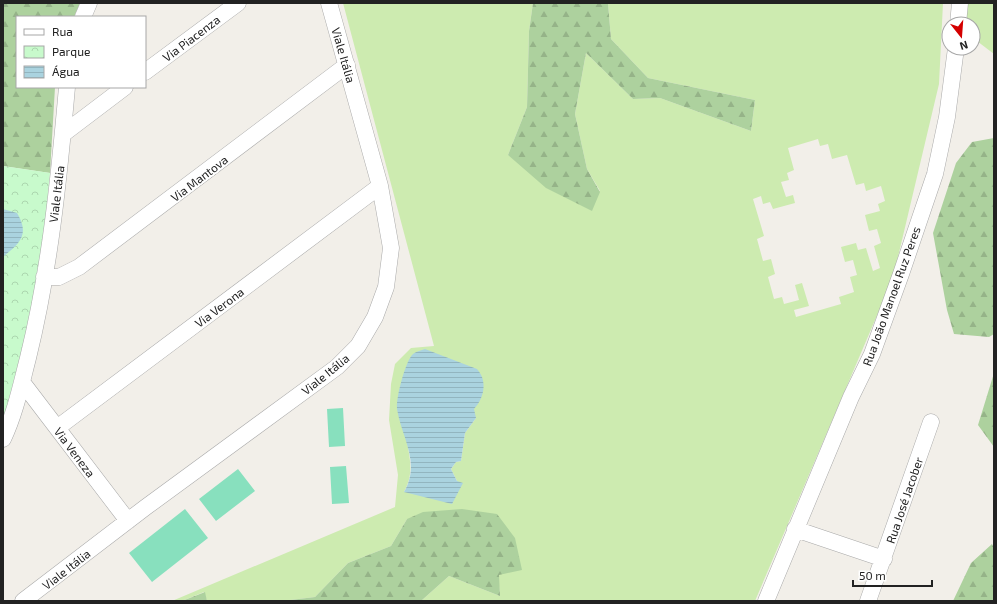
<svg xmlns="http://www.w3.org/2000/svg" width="997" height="604" font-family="'Exo 2',sans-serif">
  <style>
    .grass { fill: #cdebb0; fill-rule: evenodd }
    .forest { fill: url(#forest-firs) }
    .park { fill: url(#park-crowns) }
    .pitch { fill: #88e0be }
    .water { fill: url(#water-rules) }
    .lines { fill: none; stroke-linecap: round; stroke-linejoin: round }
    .minor-casing { stroke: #a9a9a9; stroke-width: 17 }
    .minor { stroke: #fff; stroke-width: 16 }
    .labels { text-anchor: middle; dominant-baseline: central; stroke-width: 3.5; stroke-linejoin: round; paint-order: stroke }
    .street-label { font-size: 12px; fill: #222; stroke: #fff }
  </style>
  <defs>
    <pattern id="forest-firs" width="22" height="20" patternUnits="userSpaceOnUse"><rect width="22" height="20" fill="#add19e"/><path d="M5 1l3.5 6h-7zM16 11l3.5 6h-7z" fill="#95b388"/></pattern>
    <pattern id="park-crowns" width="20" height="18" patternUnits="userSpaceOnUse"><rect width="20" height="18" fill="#c8facc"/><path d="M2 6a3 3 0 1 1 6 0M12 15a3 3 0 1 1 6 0" fill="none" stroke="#acd6af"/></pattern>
    <pattern id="water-rules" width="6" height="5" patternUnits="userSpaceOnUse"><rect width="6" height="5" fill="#aad3df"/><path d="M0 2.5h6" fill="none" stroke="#92b5bf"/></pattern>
  </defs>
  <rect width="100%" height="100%" fill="#f2efe9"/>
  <!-- grass -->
  <path class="grass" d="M343,3H533L529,31L527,107L508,155L600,191L587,169L575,114L586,53L633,99L660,98L751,131L755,100L648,78L611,39L608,3H943L939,84L893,278L755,601H421L449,576L500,596L498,575L407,519L391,546L348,563L315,597L282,601H207L204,592L182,601H172L395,507L398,475L389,420L391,384L395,364L411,348L434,346ZM818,139L820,146L828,144L832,159L847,155L856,185L864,183L866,191L881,186L885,201L878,204L880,211L865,215L869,231L877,229L881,243L874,246L880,268L873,271L866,248L858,250L856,243L841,247L845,262L853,260L857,275L850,277L854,292L839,297L841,304L796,317L794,310L809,306L802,283L795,285L799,300L784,304L782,297L774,299L768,277L775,274L771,259L763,261L757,239L764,236L753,199L761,196L763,204L770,202L773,209L795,203L793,195L786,197L781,182L789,180L787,173L794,170L788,148ZM476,418L465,433L461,461L456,462L451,469L457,481L404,492C414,474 410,460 407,441Z
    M964,3H994V54L973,38V24H962Z"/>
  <!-- forest -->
  <path class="forest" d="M3,3H80L74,17H17V87H55L50,173L3,166Z
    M533,3H608L611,39L648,78L755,100L751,131L660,98L633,99L586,53L575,114L587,169L600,192L592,211L546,188L508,155L527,107L529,31Z
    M994,138V334L989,337L954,334L947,310L933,233L956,163L972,142Z
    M994,373V447L978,425Z
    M462,509L497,514L515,538L522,570L499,575L500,596L449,576L421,601H282L315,597L348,563L391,546L407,519L423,512Z
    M992,544L994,548V601H953L971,563Z
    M205,592L207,601H182Z"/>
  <!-- park -->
  <path class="park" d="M3,166L50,173L44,239L26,335L3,421Z"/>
  <!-- pitch -->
  <path class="pitch" d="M343,408L345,446L329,447L327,409Z
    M346,466L349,503L332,504L330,467Z
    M238,469L255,491L216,521L199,499Z
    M185,509L208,538L152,582L129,553Z"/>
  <!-- water -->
  <path class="water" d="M3,209L17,213C30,235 20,243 3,257Z
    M425,349L477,369C488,381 484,398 474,409L476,418L465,433L461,461L456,462L451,469L457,481L463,483L452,504L404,492C421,462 402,439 397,409C396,398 404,368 410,358C413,352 419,351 425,349Z"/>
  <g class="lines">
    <defs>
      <path id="minor" d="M83,17L89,3
        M958,24L960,3
        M145,72L238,3
        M63,134L125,87
        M44,277H59L79,267L347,65
        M22,382L128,521
        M57,428L380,186
        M3,439C15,414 21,385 28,358C50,269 59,178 67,87
        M795,529L884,559
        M23,601L146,507L337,367L358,346L375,317L386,287L391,248L380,186L329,3
        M766,601L851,397L872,354L901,274L935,174L947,117L956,48
        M868,601L931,422"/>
    </defs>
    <!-- minor casing -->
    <use href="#minor" class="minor-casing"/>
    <!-- minor -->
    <use href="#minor" class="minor"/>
  </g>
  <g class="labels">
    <!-- street labels -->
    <g class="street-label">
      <text transform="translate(191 38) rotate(-37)">Via Piacenza</text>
      <text transform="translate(344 55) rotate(74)">Viale Itália</text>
      <text transform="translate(199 178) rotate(-37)">Via Mantova</text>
      <text transform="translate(56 194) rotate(-83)">Viale Itália</text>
      <text transform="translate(891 296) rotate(-70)">Rua João Manoel Ruz Peres</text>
      <text transform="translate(219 307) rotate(-37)">Via Verona</text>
      <text transform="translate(325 374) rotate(-39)">Viale Itália</text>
      <text transform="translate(75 452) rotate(53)">Via Veneza</text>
      <text transform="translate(904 500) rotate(-71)">Rua José Jacober</text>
      <text transform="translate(66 569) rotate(-38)">Viale Itália</text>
    </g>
  </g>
  <!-- border -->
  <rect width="997" height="604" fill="none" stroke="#222222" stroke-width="8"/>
  <!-- legend -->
  <rect x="16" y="16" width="130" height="72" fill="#ffffff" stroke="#a7a7a7"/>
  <rect x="24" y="29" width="20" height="6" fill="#ffffff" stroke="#a7a7a7"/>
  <text x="52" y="36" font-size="12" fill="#222222">Rua</text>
  <rect x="24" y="46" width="20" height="12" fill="url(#park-crowns)" stroke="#a7a7a7"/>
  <text x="52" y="56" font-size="12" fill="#222222">Parque</text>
  <rect x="24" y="66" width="20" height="12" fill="url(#water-rules)" stroke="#a7a7a7"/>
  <text x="52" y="76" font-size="12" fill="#222222">Água</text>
  <!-- north arrow -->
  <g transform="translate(961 36) rotate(163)"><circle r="19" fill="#ffffff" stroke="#a7a7a7"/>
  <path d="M0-3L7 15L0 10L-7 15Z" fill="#d40000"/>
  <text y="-6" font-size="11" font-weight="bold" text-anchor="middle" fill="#222222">N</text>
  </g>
  <!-- scale -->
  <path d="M853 580v6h79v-6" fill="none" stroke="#222222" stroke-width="2"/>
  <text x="859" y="580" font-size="12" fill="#222222" stroke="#ffffff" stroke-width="3" paint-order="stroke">50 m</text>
</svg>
